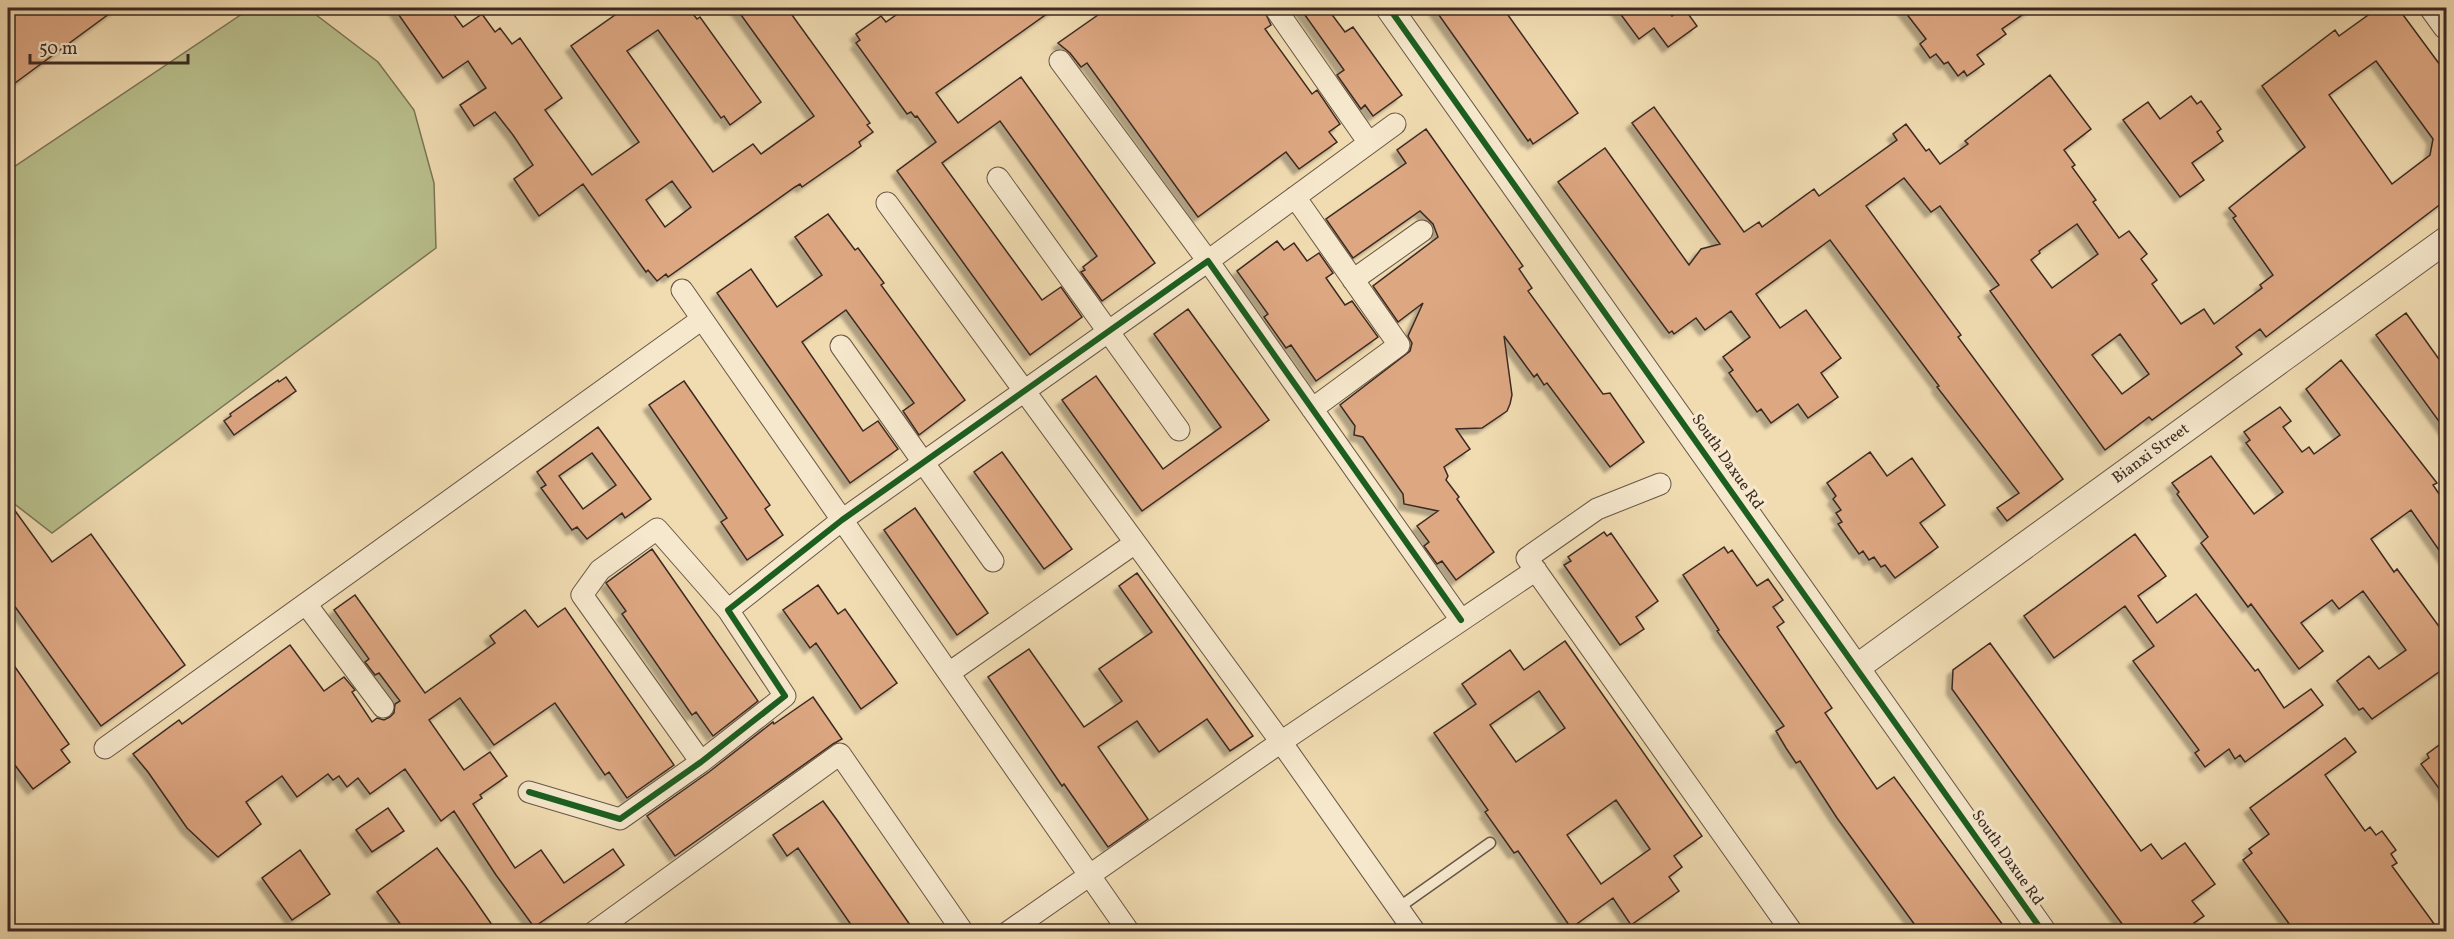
<svg xmlns="http://www.w3.org/2000/svg" width="2454" height="939" font-family="Vollkorn,serif">
  <style>
    .green { fill: #b9c08d; stroke: #7a7458; stroke-width: 1.5 }
    .building { fill: #dda782; stroke: #3b2922; stroke-width: 1.5; fill-rule: evenodd; filter: url(#shadow) }
    .lines { fill: none; stroke-linecap: round; stroke-linejoin: round }
    .service-casing { stroke: #685646; stroke-width: 13 }
    .minor-casing { stroke: #685646; stroke-width: 23 }
    .tertiary-casing { stroke: #685646; stroke-width: 28 }
    .service { stroke: #f6e8cd; stroke-width: 10 }
    .minor { stroke: #f6e8cd; stroke-width: 21 }
    .tertiary { stroke: #f6e8cd; stroke-width: 26 }
    .cycleway-casing { stroke: #f6e8cd; stroke-width: 10 }
    .cycleway { stroke: #1b5e20; stroke-width: 6 }
    .labels { text-anchor: middle; dominant-baseline: central; stroke-width: 6; stroke-linejoin: round; paint-order: stroke }
    .street-label { font-size: 16px; fill: #3b2922; stroke: #f6e8cd }
  </style>
  <defs>
    <filter id="shadow"><feDropShadow dx="-5.5" dy="5.5" stdDeviation="1.5" flood-color="#0004"/></filter>
  </defs>
  <rect width="100%" height="100%" fill="#f1dcb2"/>
  <filter id="stains"><feTurbulence type="fractalNoise" baseFrequency=".00333" numOctaves="4"/><feColorMatrix values="0 0 0 0 .2 0 0 0 0 .09 0 0 0 0 .02 0 0 0 .5 -.17"/></filter>
  <radialGradient id="worn" r=".72"><stop offset=".6" stop-color="#630" stop-opacity="0"/><stop offset="1" stop-color="#630" stop-opacity=".3"/></radialGradient>
  <!-- green -->
  <path class="green" d="M251,8H307L378,62L414,110L434,183L436,248L52,533L8,499V171Z"/>
  <!-- building -->
  <path class="building" d="M8,8H117L15,83L8,72Z
    M394,8H449L463,27L482,14L495,32L500,28L512,44L520,38L562,98L545,110L592,175L639,142L571,46L625,8H688L697,19L700,17L761,102L730,125L724,116L721,118L658,30L627,51L713,172L753,144L761,154L814,116L736,8H787L870,123L867,125L873,132L859,142L861,146L802,187L800,184L795,187L668,277L666,274L657,281L648,270L646,272L583,184L539,216L514,179L533,165L513,135L495,112L474,126L460,105L486,88L468,61L443,78ZM672,181L691,207L665,227L646,200Z
    M906,8H1055L936,93L958,123L1021,77L1155,263L1102,301L1081,272L1085,270L1083,267L1097,256L1000,121L942,163L1042,300L1061,287L1082,317L1030,355L897,171L936,142L917,116L915,117L911,112L907,114L856,43L860,40L856,34L881,16L886,22Z
    M1108,8H1263L1271,25L1265,29L1312,94L1317,90L1340,124L1329,132L1337,142L1299,169L1286,152L1198,217L1087,63L1081,67L1070,53L1058,43Z
    M1300,8H1327L1345,32L1353,27L1402,95L1373,116L1365,105L1361,109L1337,75L1344,70Z
    M1434,8H1503L1578,113L1533,144L1530,139L1528,141Z
    M1616,8H1666L1672,16L1684,8L1697,26L1668,47L1654,28L1639,39Z
    M1902,8H2032L2002,29L2006,34L1977,55L1984,64L1967,76L1964,71L1958,76L1948,62L1944,64L1936,54L1930,58L1920,44L1926,39Z
    M2378,8H2398L2446,73V200L2266,337L2260,329L2236,347L2242,354L2152,420L2149,417L2105,450L1990,291L1999,285L1940,206L1931,212L1904,178L1866,206L1961,335L1958,337L2063,479L2007,521L1997,508L2019,493L1937,387L1939,386L1830,240L1756,294L1780,328L1806,310L1841,358L1821,373L1838,397L1808,418L1798,404L1771,423L1761,409L1757,412L1729,373L1733,370L1723,357L1750,337L1731,311L1705,330L1696,318L1674,334L1672,331L1669,333L1558,182L1605,148L1689,265L1701,249L1720,244L1632,123L1654,107L1744,232L1759,222L1762,227L1814,189L1819,196L1897,140L1893,134L1906,124L1926,151L1929,149L1940,164L1968,144L1965,141L2050,75L2091,129L2064,150L2075,165L2072,167L2096,200L2093,202L2119,238L2129,231L2147,254L2141,259L2157,280L2152,284L2181,324L2204,309L2214,324L2262,288L2260,285L2273,275L2233,218L2236,216L2229,208L2305,147L2262,86L2335,30L2339,36ZM2376,61L2433,139L2430,155L2392,184L2329,95ZM2077,224L2098,254L2052,288L2031,260L2040,253L2039,251ZM2120,334L2149,374L2122,394L2092,355Z
    M2191,96L2197,104L2201,101L2221,129L2217,132L2223,141L2192,163L2204,180L2180,197L2123,120L2148,102L2160,119Z
    M1426,129L1523,266L1519,269L1532,288L1528,291L1603,394L1610,393L1644,442L1610,467L1547,383L1544,385L1537,374L1534,377L1504,336L1512,395L1510,404L1507,411L1482,428L1456,429L1470,449L1444,467L1448,476L1446,480L1459,497L1457,499L1494,552L1456,580L1442,561L1437,564L1424,546L1429,542L1417,526L1438,511L1404,504L1403,494L1363,437L1354,435L1355,426L1340,405L1410,351L1412,343L1408,336L1423,303L1398,322L1373,286L1438,237L1433,224L1420,211L1353,258L1326,219L1406,163L1397,150Z
    M828,214L855,250L858,248L884,283L881,285L965,400L919,435L903,411L914,403L846,310L802,342L863,431L878,421L898,449L850,483L717,293L751,269L777,307L822,275L795,237Z
    M1277,241L1284,250L1294,243L1307,261L1319,253L1333,273L1326,278L1345,305L1352,301L1378,337L1316,381L1291,345L1286,348L1264,317L1268,314L1237,271Z
    M1188,309L1269,420L1142,511L1062,400L1096,376L1163,469L1221,427L1154,334Z
    M2406,313L2446,369V431L2376,335Z
    M2341,360L2437,483L2433,485L2446,504V560L2411,510L2371,539L2394,572L2397,569L2446,636V667L2372,719L2363,708L2359,710L2337,681L2369,656L2379,669L2406,650L2363,591L2339,609L2332,600L2301,623L2323,651L2299,669L2251,604L2248,607L2201,543L2208,537L2177,494L2179,492L2172,483L2211,456L2254,514L2283,492L2246,443L2250,440L2244,432L2280,407L2291,421L2283,427L2302,452L2309,447L2314,454L2340,435L2306,389Z
    M286,377L296,391L234,435L224,421L231,416L230,414L278,380L279,382Z
    M684,381L770,505L765,509L783,535L747,560L721,522L727,518L649,405Z
    M598,427L651,499L625,518L622,513L587,539L577,527L572,530L541,488L546,485L537,472ZM592,453L616,485L583,509L559,476Z
    M1002,452L1072,549L1044,569L974,472Z
    M1870,452L1887,476L1912,458L1945,505L1920,523L1938,547L1895,578L1885,565L1881,567L1874,557L1869,560L1863,551L1859,554L1838,524L1842,522L1836,513L1841,510L1833,499L1836,496L1827,483Z
    M8,501L52,562L91,534L185,665L101,726L8,597Z
    M915,508L988,613L957,635L884,530Z
    M1604,532L1607,536L1611,533L1658,601L1636,617L1644,629L1620,645L1564,565L1571,561L1568,557Z
    M2135,534L2166,576L2138,596L2157,623L2196,594L2255,671L2258,669L2284,708L2311,689L2323,705L2245,762L2240,755L2235,759L2229,749L2205,767L2195,753L2199,750L2133,661L2154,646L2125,606L2054,658L2024,616Z
    M1724,547L1728,553L1732,550L1757,586L1768,579L1783,600L1773,607L1784,622L1777,627L1832,708L1825,713L1877,789L1894,777L2008,932H1920L1837,818L1800,761L1796,763L1786,748L1776,731L1784,726L1717,631L1719,630L1683,575Z
    M652,549L758,701L713,736L696,712L692,715L622,614L626,611L606,583Z
    M1137,573L1253,736L1230,751L1207,719L1159,752L1137,721L1098,747L1148,819L1108,847L1064,784L1062,786L988,677L1029,649L1084,727L1122,701L1099,669L1152,632L1119,586Z
    M818,585L838,614L845,609L897,683L861,709L816,643L810,648L783,610Z
    M355,595L425,693L495,643L490,636L525,610L538,627L565,608L674,765L627,798L609,772L605,775L555,703L494,745L460,698L429,720L464,770L490,752L507,776L480,795L482,798L473,804L515,868L541,850L564,883L613,849L624,865L534,927L496,875L454,811L441,821L405,769L370,794L358,778L347,787L339,776L333,780L328,774L297,797L282,776L246,802L261,824L218,857L187,828L148,772L133,754L179,720L182,724L290,645L324,691L344,677L355,690L352,692L372,722L377,718L384,720L390,717L394,713L395,704L400,701L379,673L375,675L365,662L369,659L334,610Z
    M1565,641L1702,836L1674,856L1682,867L1669,877L1679,891L1631,925L1613,898L1571,928L1518,851L1514,853L1485,812L1488,810L1434,733L1476,704L1462,684L1510,650L1524,670ZM1539,691L1565,728L1516,762L1490,725ZM1616,800L1650,849L1601,884L1567,835Z
    M1990,643L2141,851L2151,844L2162,859L2185,843L2215,884L2192,901L2204,916L2194,923L2200,932H2128L2089,879L1952,689L1953,670Z
    M8,657L69,744L61,750L70,762L33,789L8,756Z
    M813,697L842,739L833,744L675,856L647,816L709,772L773,722L774,724Z
    M2345,738L2356,752L2325,775L2365,831L2370,827L2376,835L2382,831L2396,850L2391,854L2397,863L2392,866L2440,932H2295L2243,860L2252,853L2249,849L2269,834L2250,808Z
    M2446,740V798L2421,764L2429,758L2427,754Z
    M823,801L837,820L915,932H856L798,848L787,856L773,835Z
    M388,808L404,831L372,852L356,830Z
    M437,848L465,886L497,932H406L377,892Z
    M300,850L330,894L292,920L262,878Z"/>
  <g class="lines">
    <defs>
      <path id="service" d="M1398,908L1490,843"/>
      <path id="minor" d="M1275,8L1369,143
        M1060,61L1208,261L1395,124
        M998,178L1179,430
        M1295,197L1399,345L1312,409
        M887,203L1281,742L1536,570
        M1353,280L1422,231
        M682,290L1129,932
        M841,346L993,561
        M1660,484L1597,509L1527,558L1792,932
        M306,604L383,707
        M949,673L1135,543
        M105,748L702,319
        M701,762L582,595L600,570L657,529L728,610
        M529,792L620,819L701,762L785,696L728,610L842,520L1208,261L1461,620
        M594,932L840,754L963,932
        M1008,932L1281,742L1415,932"/>
      <path id="tertiary" d="M1389,8L2043,932
        M2433,8L2446,26
        M1856,668L2446,240"/>
    </defs>
    <!-- service casing -->
    <use href="#service" class="service-casing"/>
    <!-- minor casing -->
    <use href="#minor" class="minor-casing"/>
    <!-- tertiary casing -->
    <use href="#tertiary" class="tertiary-casing"/>
    <!-- service -->
    <use href="#service" class="service"/>
    <!-- minor -->
    <use href="#minor" class="minor"/>
    <!-- tertiary -->
    <use href="#tertiary" class="tertiary"/>
    <defs>
      <path id="cycleway" d="M1389,8L2043,932
        M529,792L620,819L701,762L785,696L728,610L842,520L1208,261L1461,620"/>
    </defs>
    <!-- cycleway casing -->
    <use href="#cycleway" class="cycleway-casing"/>
    <!-- cycleway -->
    <use href="#cycleway" class="cycleway"/>
  </g>
  <g class="labels">
    <!-- street labels -->
    <g class="street-label">
      <text transform="translate(2151 454) rotate(-36)">Bianxi Street</text>
      <text transform="translate(1727 462) rotate(55)">South Daxue Rd</text>
      <text transform="translate(2007 858) rotate(55)">South Daxue Rd</text>
    </g>
  </g>
  <!-- margin -->
  <rect width="2454" height="939" fill="none" stroke="#f1dcb2" stroke-width="30"/>
  <rect x="9" y="9" width="2436" height="921" fill="none" stroke="#3b2922" stroke-width="3"/>
  <rect x="15" y="15" width="2424" height="909" fill="none" stroke="#3b2922" stroke-width="1.5"/>
  <!-- scale -->
  <path d="M30 54v9h158v-9" fill="none" stroke="#3b2922" stroke-width="3"/>
  <text x="39" y="54" font-size="18" fill="#3b2922" stroke="#f6e8cd" stroke-width="4.5" paint-order="stroke">50 m</text>
  <rect width="100%" height="100%" filter="url(#stains)"/>
  <rect width="100%" height="100%" fill="url(#worn)"/>
</svg>
